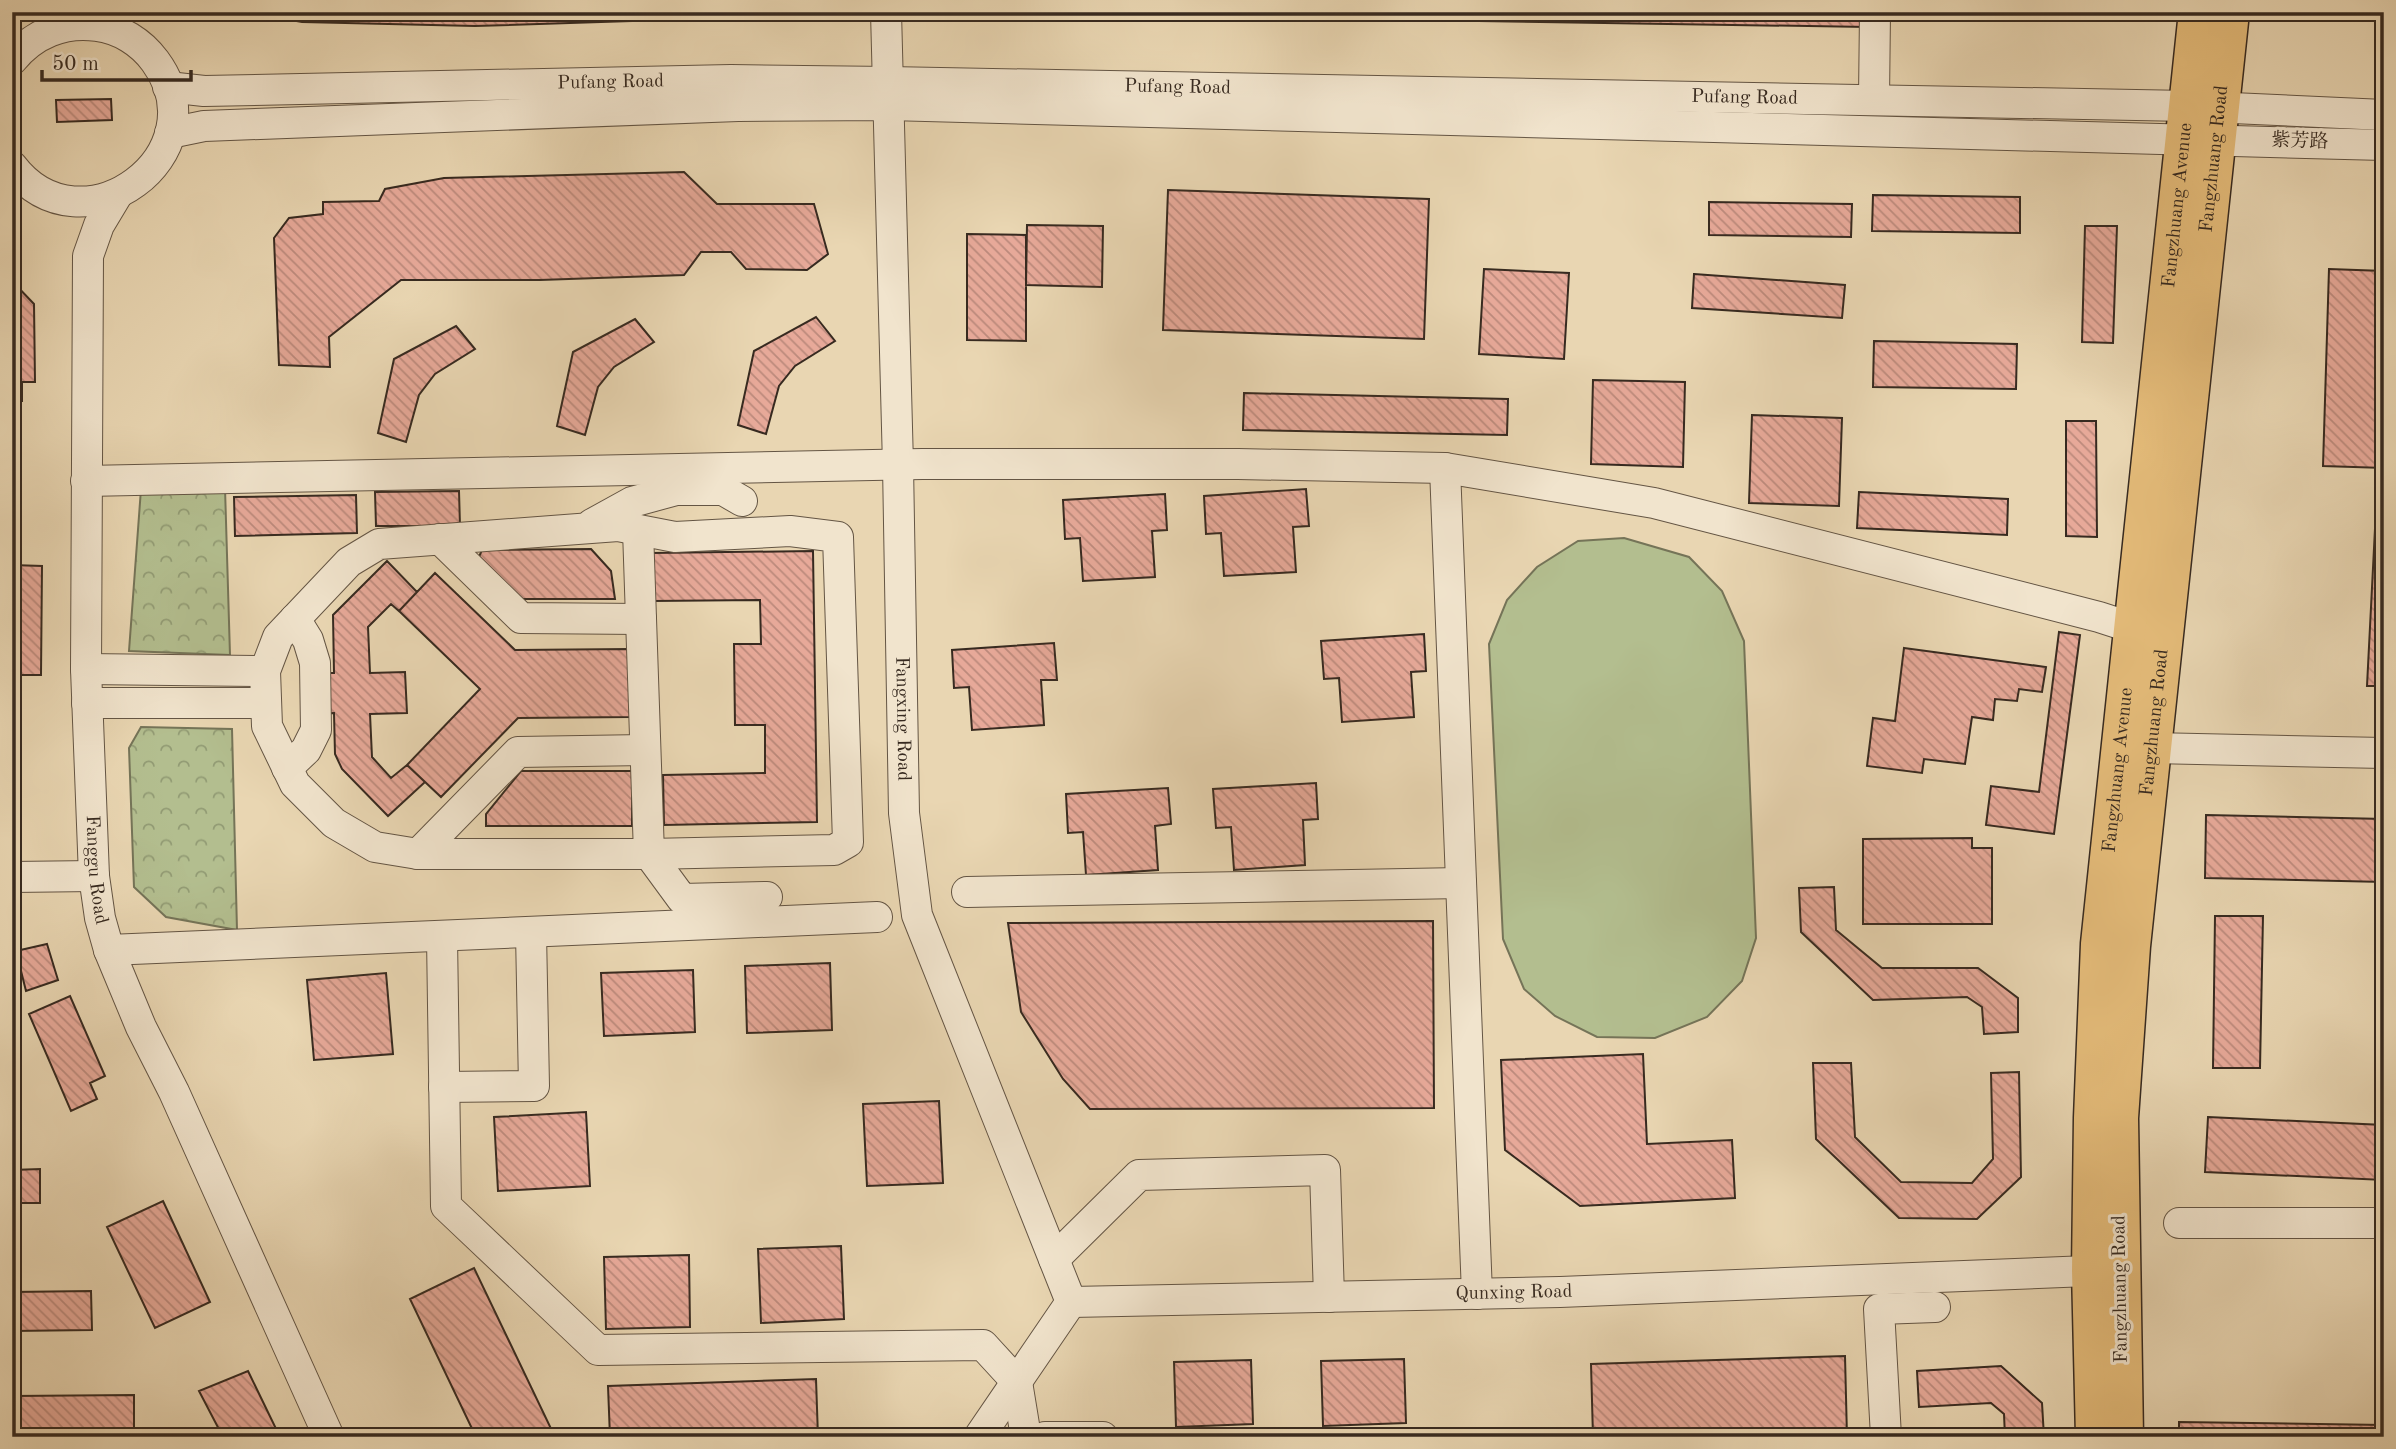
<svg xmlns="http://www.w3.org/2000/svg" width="2396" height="1449" font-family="'Old Standard TT','Noto Serif SC',serif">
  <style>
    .forest { fill: url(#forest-crowns); stroke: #757458; stroke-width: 2 }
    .pitch { fill: #b3be8f; stroke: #757458; stroke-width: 2 }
    .building { fill: url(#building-back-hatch); stroke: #372a20; stroke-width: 2 }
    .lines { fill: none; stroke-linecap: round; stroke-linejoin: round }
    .minor-casing { stroke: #645544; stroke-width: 32 }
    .major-casing { stroke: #372a20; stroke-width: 41 }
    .minor { stroke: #f1e4cd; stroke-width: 30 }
    .major { stroke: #e4bb79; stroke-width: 38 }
    .labels { text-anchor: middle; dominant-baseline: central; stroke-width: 6; stroke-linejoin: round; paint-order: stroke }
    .street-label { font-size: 19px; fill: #372a20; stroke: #f1e4cd }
  </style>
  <defs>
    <pattern id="forest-crowns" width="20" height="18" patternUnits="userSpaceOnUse" patternTransform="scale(1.75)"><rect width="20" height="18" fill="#b3be8f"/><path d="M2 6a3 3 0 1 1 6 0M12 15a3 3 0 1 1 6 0" fill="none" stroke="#929b74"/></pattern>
    <pattern id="building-back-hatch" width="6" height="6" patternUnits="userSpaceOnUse" patternTransform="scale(1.75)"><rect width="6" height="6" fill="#e7a999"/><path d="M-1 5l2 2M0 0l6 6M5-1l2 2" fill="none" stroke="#bc8a7c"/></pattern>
  </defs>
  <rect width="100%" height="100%" fill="#e9d6b2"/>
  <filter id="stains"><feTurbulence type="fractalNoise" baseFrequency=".00286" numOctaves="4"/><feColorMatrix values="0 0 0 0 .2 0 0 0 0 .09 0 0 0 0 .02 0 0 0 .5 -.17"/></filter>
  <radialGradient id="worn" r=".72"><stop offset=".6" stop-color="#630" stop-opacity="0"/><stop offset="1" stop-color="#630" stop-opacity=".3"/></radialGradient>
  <!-- forest -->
  <path class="forest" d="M225,488L230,655L129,651L141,489Z
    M141,727L232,729L237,930L166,917L134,887L129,748Z"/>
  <!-- pitch -->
  <path class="pitch" d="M1624,538L1689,557L1722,591L1744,641L1756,938L1742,981L1707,1017L1655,1038L1597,1037L1555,1016L1524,989L1503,939L1489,644L1507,600L1537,567L1578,541Z"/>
  <!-- building -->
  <path class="building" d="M246,12H821V15L475,26L302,22Z
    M1216,12H1868V27L1216,17Z
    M1901,12H2028V19L1901,21Z
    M111,99L112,120L57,122L56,100Z
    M684,172L717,204H814L828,254L807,270L746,269L731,252H701L684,275L540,280H401L329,337L330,367L279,365L274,238L289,218L323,214V202L379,201L385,189L444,178Z
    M1168,190L1429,199L1424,339L1163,330Z
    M1873,195L2020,197V233L1872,231Z
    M1709,202L1852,204L1851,237L1709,235Z
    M1027,225L1103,226L1102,287L1026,285Z
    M2085,226H2117L2113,343L2082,342Z
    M967,234L1026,235V341L967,340Z
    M1484,269L1569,273L1564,359L1479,354Z
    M2329,269L2384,271V468L2323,466Z
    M1694,274L1845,285L1842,318L1692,308Z
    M12,281L34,304L35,382H22V401H12Z
    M816,317L835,341L795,366L779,386L766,434L738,425L754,351Z
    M635,319L654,342L614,367L598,387L585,435L557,426L573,352Z
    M456,326L475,349L435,374L419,395L406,442L378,433L394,359Z
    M1874,341L2017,344L2016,389L1873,387Z
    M1593,380L1685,382L1683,467L1591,464Z
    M1244,393L1508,399L1507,435L1243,430Z
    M1752,415L1842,418L1839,506L1749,503Z
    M2066,421H2096L2097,537L2066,536Z
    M12,474H14V511H12Z
    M1306,489L1309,526L1293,527L1296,572L1224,576L1221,533L1206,534L1204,496Z
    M459,491L460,526H376L375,492Z
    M1859,492L2008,499L2007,535L1857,528Z
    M1165,494L1167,530L1152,531L1155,577L1083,581L1080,538L1065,539L1063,500Z
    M356,495L357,533L235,536L234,497Z
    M2376,509H2384V686H2367Z
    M591,549L611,571L615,599H517L478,559L482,550Z
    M813,551L817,822L664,825L663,775L765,773V725H735L734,644H761L760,600L652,601L651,553Z
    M387,561L417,592L399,611L391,604L368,627L370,673L405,672L407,713L370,714L372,757L391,778L407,765L425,782L388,816L342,769L335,754L334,713L306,714L305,673H334L333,615Z
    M12,565L42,566L41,675H12Z
    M435,573L515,650L629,649L630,717L518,718L441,797L407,765L480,689L399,611Z
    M2059,632L2080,635L2054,834L1986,825L1991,786L2039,792Z
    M1424,634L1426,671L1411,672L1414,717L1342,722L1339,678L1324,679L1321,641Z
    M1054,643L1057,680H1041L1044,725L972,730L969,687L954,688L952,650Z
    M1904,648L2046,667L2042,692L2019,689L2017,701L1995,699L1993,720L1972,717L1965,764L1924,759L1922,773L1867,766L1873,718L1895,721Z
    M521,771H632V826H486V814Z
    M1316,783L1318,819L1303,820L1305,865L1234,870L1231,827L1216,828L1213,789Z
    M1168,788L1171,824L1155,826L1158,870L1086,875L1083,832L1068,833L1066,794Z
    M2206,815L2384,819V882L2205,878Z
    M1972,838V848H1992V924H1863V839Z
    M1834,887L1836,930L1882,968H1978L2018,998V1032L1984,1034L1982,1007L1967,997L1873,1000L1801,932L1799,888Z
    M2215,916H2263L2260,1068H2213Z
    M1433,921L1434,1108L1090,1109L1063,1079L1021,1012L1008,923Z
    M47,944L58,980L26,991L16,951Z
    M830,963L832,1030L747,1033L745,966Z
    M693,970L695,1032L604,1036L601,973Z
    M386,973L393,1054L314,1060L307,980Z
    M70,996L105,1076L90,1083L97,1099L71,1111L29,1014Z
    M1643,1054L1647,1144L1732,1140L1735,1198L1580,1206L1505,1150L1501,1060Z
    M1813,1063H1851L1855,1137L1901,1182L1972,1183L1993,1159L1991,1073L2019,1072L2021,1177L1977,1219L1899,1218L1816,1139Z
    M939,1101L943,1183L867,1186L863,1104Z
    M586,1112L590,1186L498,1191L494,1117Z
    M2208,1117L2384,1125V1180L2205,1172Z
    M40,1169V1203H12V1170Z
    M163,1201L210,1302L155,1328L107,1227Z
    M841,1246L844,1319L761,1323L758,1249Z
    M689,1255L690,1327L606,1329L604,1257Z
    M474,1268L555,1437H476L410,1299Z
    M91,1291L92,1330L12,1331V1292Z
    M1845,1356L1847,1437H1593L1591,1364Z
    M1404,1359L1406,1423L1323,1426L1321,1361Z
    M1251,1360L1253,1424L1176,1427L1174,1362Z
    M2001,1366L2042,1403L2044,1437H2005L2004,1414L1991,1403L1919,1407L1917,1371Z
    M248,1371L280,1437H223L199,1391Z
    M816,1379L818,1437H610L608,1386Z
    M134,1395V1433L12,1435V1396Z
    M2179,1422L2384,1425V1437H2179Z"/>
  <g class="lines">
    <defs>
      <g id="minor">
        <path id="s1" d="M886,12L898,465L904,813L917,915L1071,1302"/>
        <path d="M12,60C33,34 64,21 97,26C120,29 141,42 155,61C223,153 82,258 12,166"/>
        <path id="s2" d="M168,87L204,91L731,80L889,82L2188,106L2384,115"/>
        <path d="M1874,99L1875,12"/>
        <path d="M170,133L204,126L738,106L889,105L2384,145"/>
        <path id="s3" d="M117,195L99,225L88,256L86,669L94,876L100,918L109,950L141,1027L174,1092L329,1437"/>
        <path d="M1445,468L1477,1294"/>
        <path d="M86,481L922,464H1238L1445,468L1654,503L2099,617L2133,628"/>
        <path d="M592,524L632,502L676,490H723L742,501"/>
        <path d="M618,526L675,537L790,531L838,537L848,842L834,850L649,854H418L375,847L334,823L295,784L267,726L265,671L278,637L349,562L379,544Z"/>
        <path d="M638,530L649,854L682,899L767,897"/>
        <path d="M440,539L521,618L641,619"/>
        <path d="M86,669L265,671"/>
        <path d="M87,703H265"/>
        <path d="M2152,748L2384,753"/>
        <path d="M287,768L306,750L316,730L315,663L308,640L295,619"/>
        <path d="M418,854L518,752L645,750"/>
        <path d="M12,877L94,876"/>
        <path d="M967,892L1461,883"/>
        <path d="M442,937L446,1206L598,1350L983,1345L1017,1382L1026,1437"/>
        <path d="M109,950L877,917"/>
        <path d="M444,1087L534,1086L531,933"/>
        <path d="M2179,1223H2384"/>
        <path d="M1054,1259L1139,1175L1325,1170L1329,1297"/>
        <path id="s4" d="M1071,1302L1560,1292L2113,1270"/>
        <path d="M979,1437L1071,1302"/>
        <path d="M1045,1437H1103"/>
        <path d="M1886,1437L1879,1309L1935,1307"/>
      </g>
      <g id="major">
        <path id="s5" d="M2095,1437L2091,1270L2093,1118L2100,944L2198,12"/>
        <path id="s6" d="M2124,1437L2119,1118L2131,946L2230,12"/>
      </g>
    </defs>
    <!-- minor casing -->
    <use href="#minor" class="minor-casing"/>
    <!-- major casing -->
    <use href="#major" class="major-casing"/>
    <!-- minor -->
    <use href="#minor" class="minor"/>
    <!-- major -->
    <use href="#major" class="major"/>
  </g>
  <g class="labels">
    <!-- street labels -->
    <g class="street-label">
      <text stroke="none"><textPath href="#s2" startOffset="443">Pufang Road</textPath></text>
      <text stroke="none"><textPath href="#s2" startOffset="1010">Pufang Road</textPath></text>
      <text stroke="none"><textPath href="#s2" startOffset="1577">Pufang Road</textPath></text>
      <text transform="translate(2300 142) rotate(2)">紫芳路</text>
      <text stroke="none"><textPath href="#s6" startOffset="1283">Fangzhuang Road</textPath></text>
      <text stroke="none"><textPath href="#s5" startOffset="1236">Fangzhuang Avenue</textPath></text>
      <text stroke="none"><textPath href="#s1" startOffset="707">Fangxing Road</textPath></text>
      <text stroke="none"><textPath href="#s6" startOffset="716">Fangzhuang Road</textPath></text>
      <text stroke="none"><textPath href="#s5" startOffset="668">Fangzhuang Avenue</textPath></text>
      <text stroke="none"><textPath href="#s3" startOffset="682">Fanggu Road</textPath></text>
      <text transform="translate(2121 1289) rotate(-91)">Fangzhuang Road</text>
      <text stroke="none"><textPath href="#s4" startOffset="443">Qunxing Road</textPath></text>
    </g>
  </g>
  <!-- margin -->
  <rect width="2396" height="1449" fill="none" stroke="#e9d6b2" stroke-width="42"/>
  <rect x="14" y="14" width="2368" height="1421" fill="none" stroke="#372a20" stroke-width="3.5"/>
  <rect x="21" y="21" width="2354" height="1407" fill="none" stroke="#372a20" stroke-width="2"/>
  <!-- scale -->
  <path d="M42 70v10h149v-10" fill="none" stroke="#372a20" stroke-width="3.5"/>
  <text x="52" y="70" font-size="21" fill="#372a20" stroke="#f1e4cd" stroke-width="5" paint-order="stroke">50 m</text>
  <rect width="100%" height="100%" filter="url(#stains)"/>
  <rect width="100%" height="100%" fill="url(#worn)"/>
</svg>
